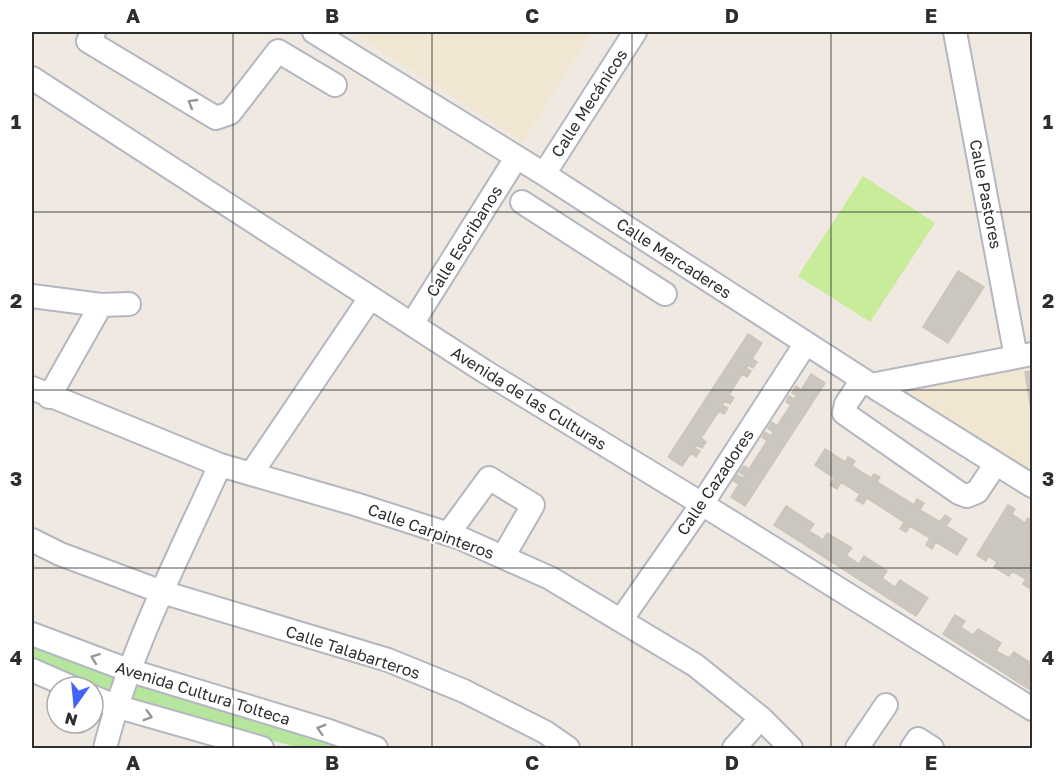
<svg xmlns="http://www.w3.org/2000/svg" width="1064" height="780" font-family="'Golos Text',sans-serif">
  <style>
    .education { fill: #f0e6d1 }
    .green { fill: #b6e59e }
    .pitch { fill: #c9ec9a }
    .building { fill: #cbc7bf; stroke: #cbc5ba; stroke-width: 1.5 }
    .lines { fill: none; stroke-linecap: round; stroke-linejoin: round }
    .minor-casing { stroke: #b4b7c1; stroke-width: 26 }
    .minor { stroke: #fff; stroke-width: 22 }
    .oneway { stroke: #969696 }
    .grid { fill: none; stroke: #2e2e2e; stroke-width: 1.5; stroke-opacity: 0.55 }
    .labels { text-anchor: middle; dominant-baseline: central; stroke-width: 4.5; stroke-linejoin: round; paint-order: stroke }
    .street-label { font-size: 16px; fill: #2e2e2e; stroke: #fff }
    .neatline { fill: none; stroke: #2e2e2e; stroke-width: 2 }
    .grid-label { font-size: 20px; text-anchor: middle; font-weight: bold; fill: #2e2e2e }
  </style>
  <rect width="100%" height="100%" fill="#efe9e1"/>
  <!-- education -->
  <path class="education" d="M354,32H592L523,142Z
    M1032,366V474L902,389Z"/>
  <!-- green -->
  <path class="green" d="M32,645L346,748H300L234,730L110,691L32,659Z"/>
  <!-- pitch -->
  <path class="pitch" d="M863,176L935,223L870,322L798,276Z"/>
  <!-- building -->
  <path class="building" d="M958,271L984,287L948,343L923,327Z
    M748,334L762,343L752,359L757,362L753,368L748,365L746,368L751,371L747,377L742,374L729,395L734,398L730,404L725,401L722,405L728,408L724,414L719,411L701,438L706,442L702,448L696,445L695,448L700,451L696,457L691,453L682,466L668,457Z
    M1032,371V405H1030L1025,372Z
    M811,374L825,383L745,506L731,497L739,484L733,481L737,475L743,478L745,476L739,472L744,466L749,469L767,441L762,437L765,432L771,436L773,432L768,428L772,422L777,426L791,405L786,402L789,396L794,399L797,396L792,393L796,386L801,390Z
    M825,449L845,462L848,457L855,461L852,466L871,478L874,474L880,477L877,482L914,505L917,499L924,503L920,510L940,522L945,515L951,519L946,526L967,539L957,555L936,542L932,549L926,545L930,538L910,526L906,532L900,529L904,522L867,498L863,504L856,500L860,494L841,482L837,489L830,485L834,478L815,465Z
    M1008,505L1015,509L1012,514L1025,523L1028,518L1032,520V590L1023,584L1026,579L1012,571L1009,576L994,567L997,562L988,556L986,561L977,555Z
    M786,506L814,524L809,531L823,540L827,533L852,548L846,555L859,564L864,556L887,571L882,578L895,587L900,580L928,598L916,616L774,525Z
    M955,615L965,621L961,627L973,635L978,629L1001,643L996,651L1009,658L1014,652L1032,664V691L943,634Z"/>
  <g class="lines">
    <defs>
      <path id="minor" d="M94,32L88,41L216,118L230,113L278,51L335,85
        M314,32L544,174L871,385L1032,486
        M955,32L1016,357
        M32,78L484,371L702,504L1032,709
        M544,174L635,32
        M522,202L665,294
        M32,296L101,305L129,304
        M412,324L516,158
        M862,380L846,404L844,413L959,493L967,496L977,492L995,465
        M871,385L1032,354
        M32,388L220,465L355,504L458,537L550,578L695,665L761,718L791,748
        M49,397L101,305
        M251,474L370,298
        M448,534L489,478L533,505L503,557
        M32,540L60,554L162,592L388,660L464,691L545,732L568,748
        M621,620L702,504L806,343
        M32,634L128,670L329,731L376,748
        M32,670L71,687
        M93,697L115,706L262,748
        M105,748C130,650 178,558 220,465
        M734,748L761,718
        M857,748L886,705
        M912,748L918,739L932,748"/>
    </defs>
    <!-- minor casing -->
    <use href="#minor" class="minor-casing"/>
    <!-- minor -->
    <use href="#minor" class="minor"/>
  </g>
  <!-- one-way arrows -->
  <defs><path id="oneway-chevron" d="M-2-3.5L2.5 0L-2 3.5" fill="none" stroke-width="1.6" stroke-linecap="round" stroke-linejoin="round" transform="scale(1.5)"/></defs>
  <g class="oneway">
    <use href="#oneway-chevron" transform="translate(192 103) rotate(-149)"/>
    <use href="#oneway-chevron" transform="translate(95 658) rotate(-159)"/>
    <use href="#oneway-chevron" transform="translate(148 716) rotate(16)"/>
    <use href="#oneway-chevron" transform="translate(321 729) rotate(-163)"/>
  </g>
  <!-- grid -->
  <path class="grid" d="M233,32V748M432,32V748M632,32V748M831,32V748M32,212H1032M32,390H1032M32,568H1032"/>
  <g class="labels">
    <!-- street labels -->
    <g class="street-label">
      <text transform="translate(589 103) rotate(-57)">Calle Mecánicos</text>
      <text transform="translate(986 194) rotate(79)">Calle Pastores</text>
      <text transform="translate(464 241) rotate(-58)">Calle Escribanos</text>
      <text transform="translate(674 258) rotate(33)">Calle Mercaderes</text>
      <text transform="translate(529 398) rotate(32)">Avenida de las Culturas</text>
      <text transform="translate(715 482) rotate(-56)">Calle Cazadores</text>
      <text transform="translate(431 531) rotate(20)">Calle Carpinteros</text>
      <text transform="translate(353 652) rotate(18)">Calle Talabarteros</text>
      <text transform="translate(203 693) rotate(17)">Avenida Cultura Tolteca</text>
    </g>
  </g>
  <!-- border -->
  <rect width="1064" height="780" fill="none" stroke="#ffffff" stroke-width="66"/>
  <!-- north arrow -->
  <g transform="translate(75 705) rotate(195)"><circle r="28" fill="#ffffff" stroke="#ababab" stroke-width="1.5"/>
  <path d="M0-4.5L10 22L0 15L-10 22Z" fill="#4264fb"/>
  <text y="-9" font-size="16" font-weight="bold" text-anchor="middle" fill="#2e2e2e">N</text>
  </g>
  <rect x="33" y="33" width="998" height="714" class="neatline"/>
  <g class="grid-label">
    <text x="133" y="23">A</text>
    <text x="332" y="23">B</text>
    <text x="532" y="23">C</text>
    <text x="732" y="23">D</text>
    <text x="931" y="23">E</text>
    <text x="16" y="129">1</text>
    <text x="1048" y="129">1</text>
    <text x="16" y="308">2</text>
    <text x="1048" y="308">2</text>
    <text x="16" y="486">3</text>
    <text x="1048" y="486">3</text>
    <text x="16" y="665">4</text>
    <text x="1048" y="665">4</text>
    <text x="133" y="770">A</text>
    <text x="332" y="770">B</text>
    <text x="532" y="770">C</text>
    <text x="732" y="770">D</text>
    <text x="931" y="770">E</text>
  </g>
</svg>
